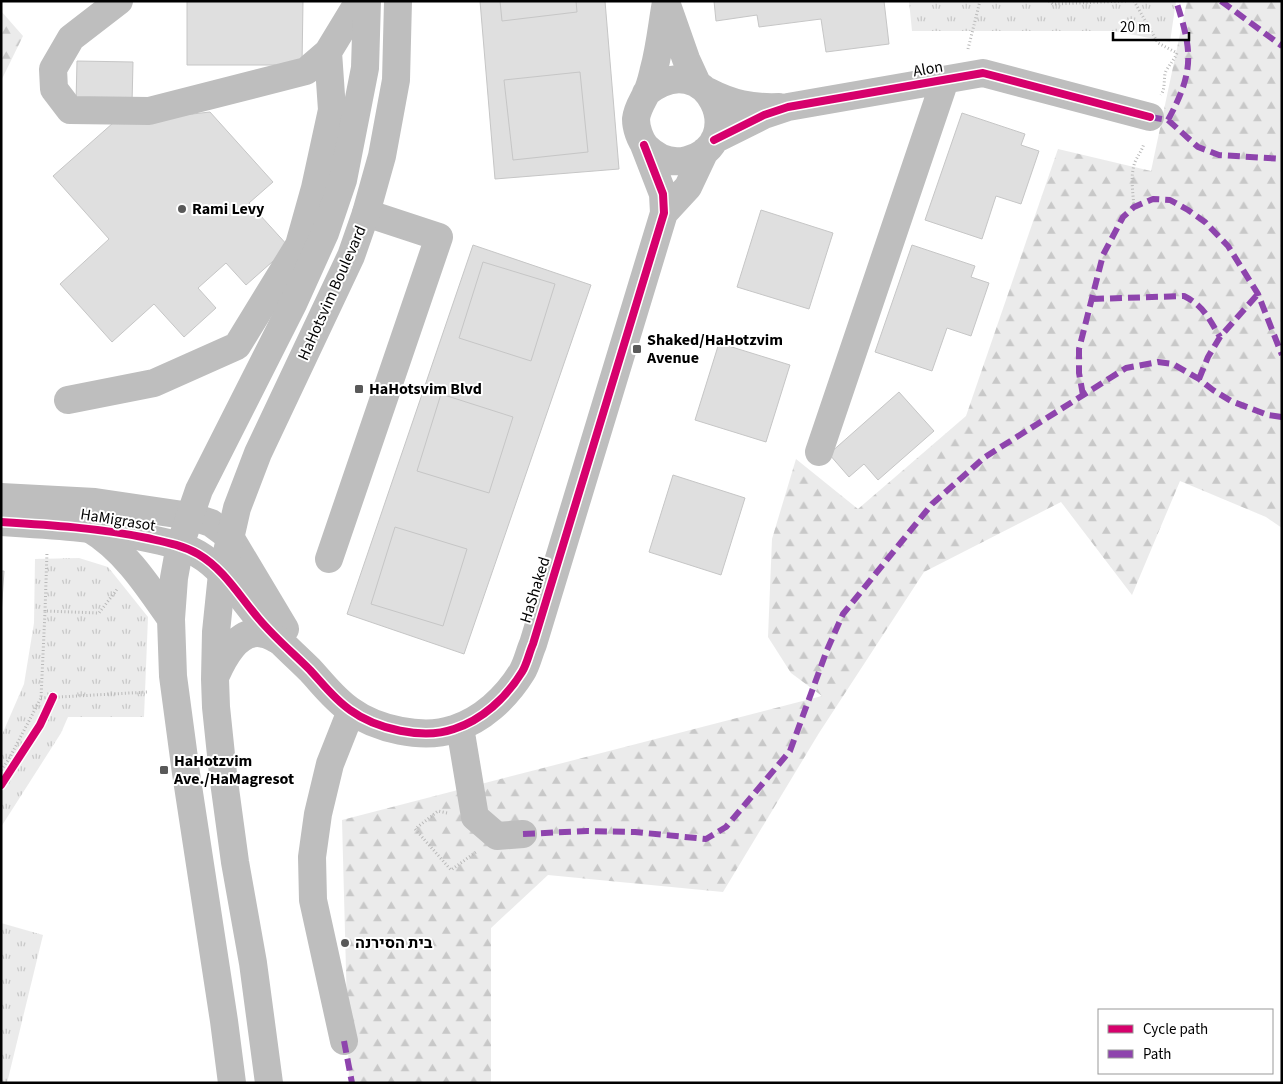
<svg xmlns="http://www.w3.org/2000/svg" width="1283" height="1084" font-family="'Source Sans 3',Heebo,sans-serif">
  <style>
    .grass { fill: url(#grass-tufts) }
    .forest { fill: url(#forest-firs) }
    .building { fill: #dfdfdf; stroke: #c6c6c6 }
    .lines { fill: none; stroke-linecap: round; stroke-linejoin: round }
    .path { stroke: #b9b9b9; stroke-width: 3; stroke-dasharray: 1 2.5; stroke-linecap: butt }
    .minor { stroke: #bebebe; stroke-width: 28 }
    .major { stroke: #bebebe; stroke-width: 28 }
    .quiet { stroke: #8e44ad; stroke-width: 6; stroke-dasharray: 12 6; stroke-linecap: butt }
    .cycleway-casing { stroke: #fff; stroke-width: 11 }
    .cycleway { stroke: #d6006c; stroke-width: 8 }
    .poi-dot { fill: #595959; stroke: #fff; stroke-width: 2 }
    .labels { text-anchor: middle; dominant-baseline: central; stroke-width: 4; stroke-linejoin: round; paint-order: stroke }
    .street-label { font-size: 16px; fill: #000; stroke: #fff }
    .poi-label { font-size: 16px; font-weight: bold; fill: #000; stroke: #fff; text-anchor: start }
  </style>
  <defs>
    <pattern id="grass-tufts" width="24" height="20" patternUnits="userSpaceOnUse" patternTransform="scale(1.25)"><rect width="24" height="20" fill="#ebebeb"/><path d="M3 7l-1-3M5 7V3M7 7l1-3M15 17l-1-3M17 17v-4M19 17l1-3" fill="none" stroke="#c8c8c8"/></pattern>
    <pattern id="forest-firs" width="22" height="20" patternUnits="userSpaceOnUse" patternTransform="scale(1.25)"><rect width="22" height="20" fill="#ebebeb"/><path d="M5 1l3.5 6h-7zM16 11l3.5 6h-7z" fill="#c8c8c8"/></pattern>
  </defs>
  <rect width="100%" height="100%" fill="#fff"/>
  <!-- grass -->
  <path class="grass" d="M909,1H1176L1170,42L1114,31H912Z
    M79,558L108,567L148,617L144,717H68L61,733L1,827V737L24,684L34,623L35,559Z
    M1,923L43,935L7,1083H1Z"/>
  <!-- forest -->
  <path class="forest" d="M1187,1H1282V528L1266,517L1180,481L1132,595L1061,502L924,572L819,733L723,892L548,875L491,928V1083H349L342,820L822,696L791,673L768,637L772,539L796,459L858,509L966,416L1058,149L1151,171Z
    M1,11L23,36L1,81Z"/>
  <!-- building -->
  <path class="building" d="M187,1H303L302,65H187Z
    M480,1H605L619,169L495,179Z
    M500,1H576L577,12L502,21Z
    M714,1H884L889,44L826,52L821,19L759,27L757,15L716,21Z
    M77,61L133,62L132,104L76,103Z
    M580,72L588,152L513,160L504,80Z
    M210,112L273,182L249,203L289,247L246,285L226,263L198,288L216,308L184,337L154,304L112,342L60,284L109,239L53,176L113,123Z
    M962,113L1025,134L1021,145L1039,151L1021,204L996,196L982,239L925,220Z
    M761,210L833,233L809,309L737,287Z
    M473,245L591,285L464,654L347,614Z
    M912,245L975,266L971,277L989,283L971,336L947,328L932,371L875,352Z
    M483,262L555,284L531,361L459,338Z
    M719,343L790,365L766,442L695,420Z
    M899,392L934,431L878,480L864,464L849,477L829,454Z
    M441,394L513,417L489,493L417,471Z
    M673,475L745,498L721,575L649,552Z
    M395,527L467,549L443,626L371,604Z
    M1,571H4L1,615Z"/>
  <g class="lines">
    <!-- path -->
    <path class="path" d="M1049,1L1053,4L1126,1
      M1134,1L1158,43L1177,53C1174,60 1170,64 1166,71C1163,78 1166,87 1161,95
      M968,49L980,1
      M1134,207C1133,193 1130,175 1135,162C1138,155 1142,151 1144,143
      M45,611L47,552
      M41,698L148,692
      M1,770L9,759L41,698L45,611L99,613L118,588
      M447,813L438,811L415,829L451,870L476,852"/>
    <!-- minor -->
    <path class="minor" d="M119,1L71,38L53,69L54,89L70,110L149,111L306,71L328,52L359,1
      M667,5L686,59L697,83
      M707,91C732,104 751,108 779,107
      M646,93C707,43 751,144 687,160C672,164 657,158 646,147C640,140 636,128 636,119C637,109 642,102 646,94C650,87 652,77 654,69C660,47 662,24 666,2
      M714,140L764,115L788,107L983,73L1150,117
      M664,213L688,187L705,151
      M68,400L154,383L237,346L299,245L315,188L332,110L328,52
      M819,452L945,80
      M1,497L95,502L190,516L211,523L230,537L285,629
      M1,522C50,525 99,528 147,538C165,542 182,545 198,554C224,569 240,597 259,619C275,638 293,653 310,670C323,684 334,699 350,710C376,729 423,740 454,729C482,720 506,698 522,672C527,664 529,653 533,644L664,213L663,194L644,145
      M329,559L439,237L366,213
      M460,727L475,817L497,836L523,834
      M344,1041L313,900L312,857L318,814L330,764L351,711"/>
    <!-- major -->
    <path class="major" d="M90,529C125,550 148,586 171,619
      M216,675C224,657 239,627 264,634C269,635 274,638 278,640
      M232,1083L224,1021L186,773L173,676L171,619L174,578L180,545L199,490L293,304L325,233L343,180L365,68L367,1
      M269,1083L253,963L235,862L223,774L216,707L215,679L216,632L222,574L237,508L258,453L351,256L366,213L382,156L396,80L398,1"/>
    <!-- quiet -->
    <path class="quiet" d="M1221,1L1282,46
      M1150,117L1168,120L1198,147L1219,155L1282,159
      M1168,120C1194,72 1193,52 1176,1
      M1092,299L1184,296C1204,306 1209,319 1220,337
      M1199,379L1208,357L1220,337L1258,294
      M1083,395L1079,373V349L1103,255L1123,217L1134,207L1153,199L1170,200L1188,210L1205,222L1228,246L1258,294L1282,355
      M523,834L587,831L635,832L706,839L726,827L790,751L827,650L843,614L932,504L985,457L1126,368L1158,362L1173,364L1199,379L1213,390L1231,401L1268,415L1282,417
      M344,1041L352,1083"/>
    <defs>
      <path id="cycleway" d="M714,140L764,115L788,107L983,73L1150,117
        M1,522C50,525 99,528 147,538C165,542 182,545 198,554C224,569 240,597 259,619C275,638 293,653 310,670C323,684 334,699 350,710C376,729 423,740 454,729C482,720 506,698 522,672C527,664 529,653 533,644L664,213L663,194L644,145
        M1,785L40,725L53,697"/>
    </defs>
    <!-- cycleway casing -->
    <use href="#cycleway" class="cycleway-casing"/>
    <!-- cycleway -->
    <use href="#cycleway" class="cycleway"/>
  </g>
  <!-- markers -->
  <g class="poi-dot">
    <circle cx="182" cy="209" r="5"/>
    <rect x="632" y="344" width="10" height="10" rx="2.5"/>
    <rect x="354" y="384" width="10" height="10" rx="2.5"/>
    <rect x="159" y="765" width="10" height="10" rx="2.5"/>
    <circle cx="345" cy="943" r="5"/>
  </g>
  <g class="labels">
    <!-- street labels -->
    <g class="street-label">
      <text transform="translate(928 69) rotate(-10)">Alon</text>
      <text transform="translate(332 293) rotate(-66)">HaHotsvim Boulevard</text>
      <text transform="translate(118 520) rotate(9)">HaMigrasot</text>
      <text transform="translate(535 590) rotate(-73)">HaShaked</text>
    </g>
    <!-- poi labels -->
    <g class="poi-label">
      <text x="192" y="209">Rami Levy</text>
      <text x="647" y="340">Shaked/HaHotzvim<tspan x="647" dy="18">Avenue</tspan></text>
      <text x="369" y="389">HaHotsvim Blvd</text>
      <text x="174" y="761">HaHotzvim<tspan x="174" dy="18">Ave./HaMagresot</tspan></text>
      <text x="355" y="943">בית הסירנה</text>
    </g>
  </g>
  <!-- border -->
  <rect width="1283" height="1084" fill="none" stroke="#000000" stroke-width="5"/>
  <!-- legend -->
  <rect x="1098" y="1009" width="175" height="65" fill="#ffffff" stroke="#999999"/>
  <rect x="1108" y="1025" width="25" height="8" fill="#d6006c" stroke="#999999"/>
  <text x="1143" y="1034" font-size="15" fill="#000000">Cycle path</text>
  <rect x="1108" y="1050" width="25" height="8" fill="#8e44ad" stroke="#999999"/>
  <text x="1143" y="1059" font-size="15" fill="#000000">Path</text>
  <!-- scale -->
  <path d="M1113 32v8h76v-8" fill="none" stroke="#000000" stroke-width="2.5"/>
  <text x="1120" y="32" font-size="15" fill="#000000" stroke="#ffffff" stroke-width="4" paint-order="stroke">20 m</text>
</svg>
